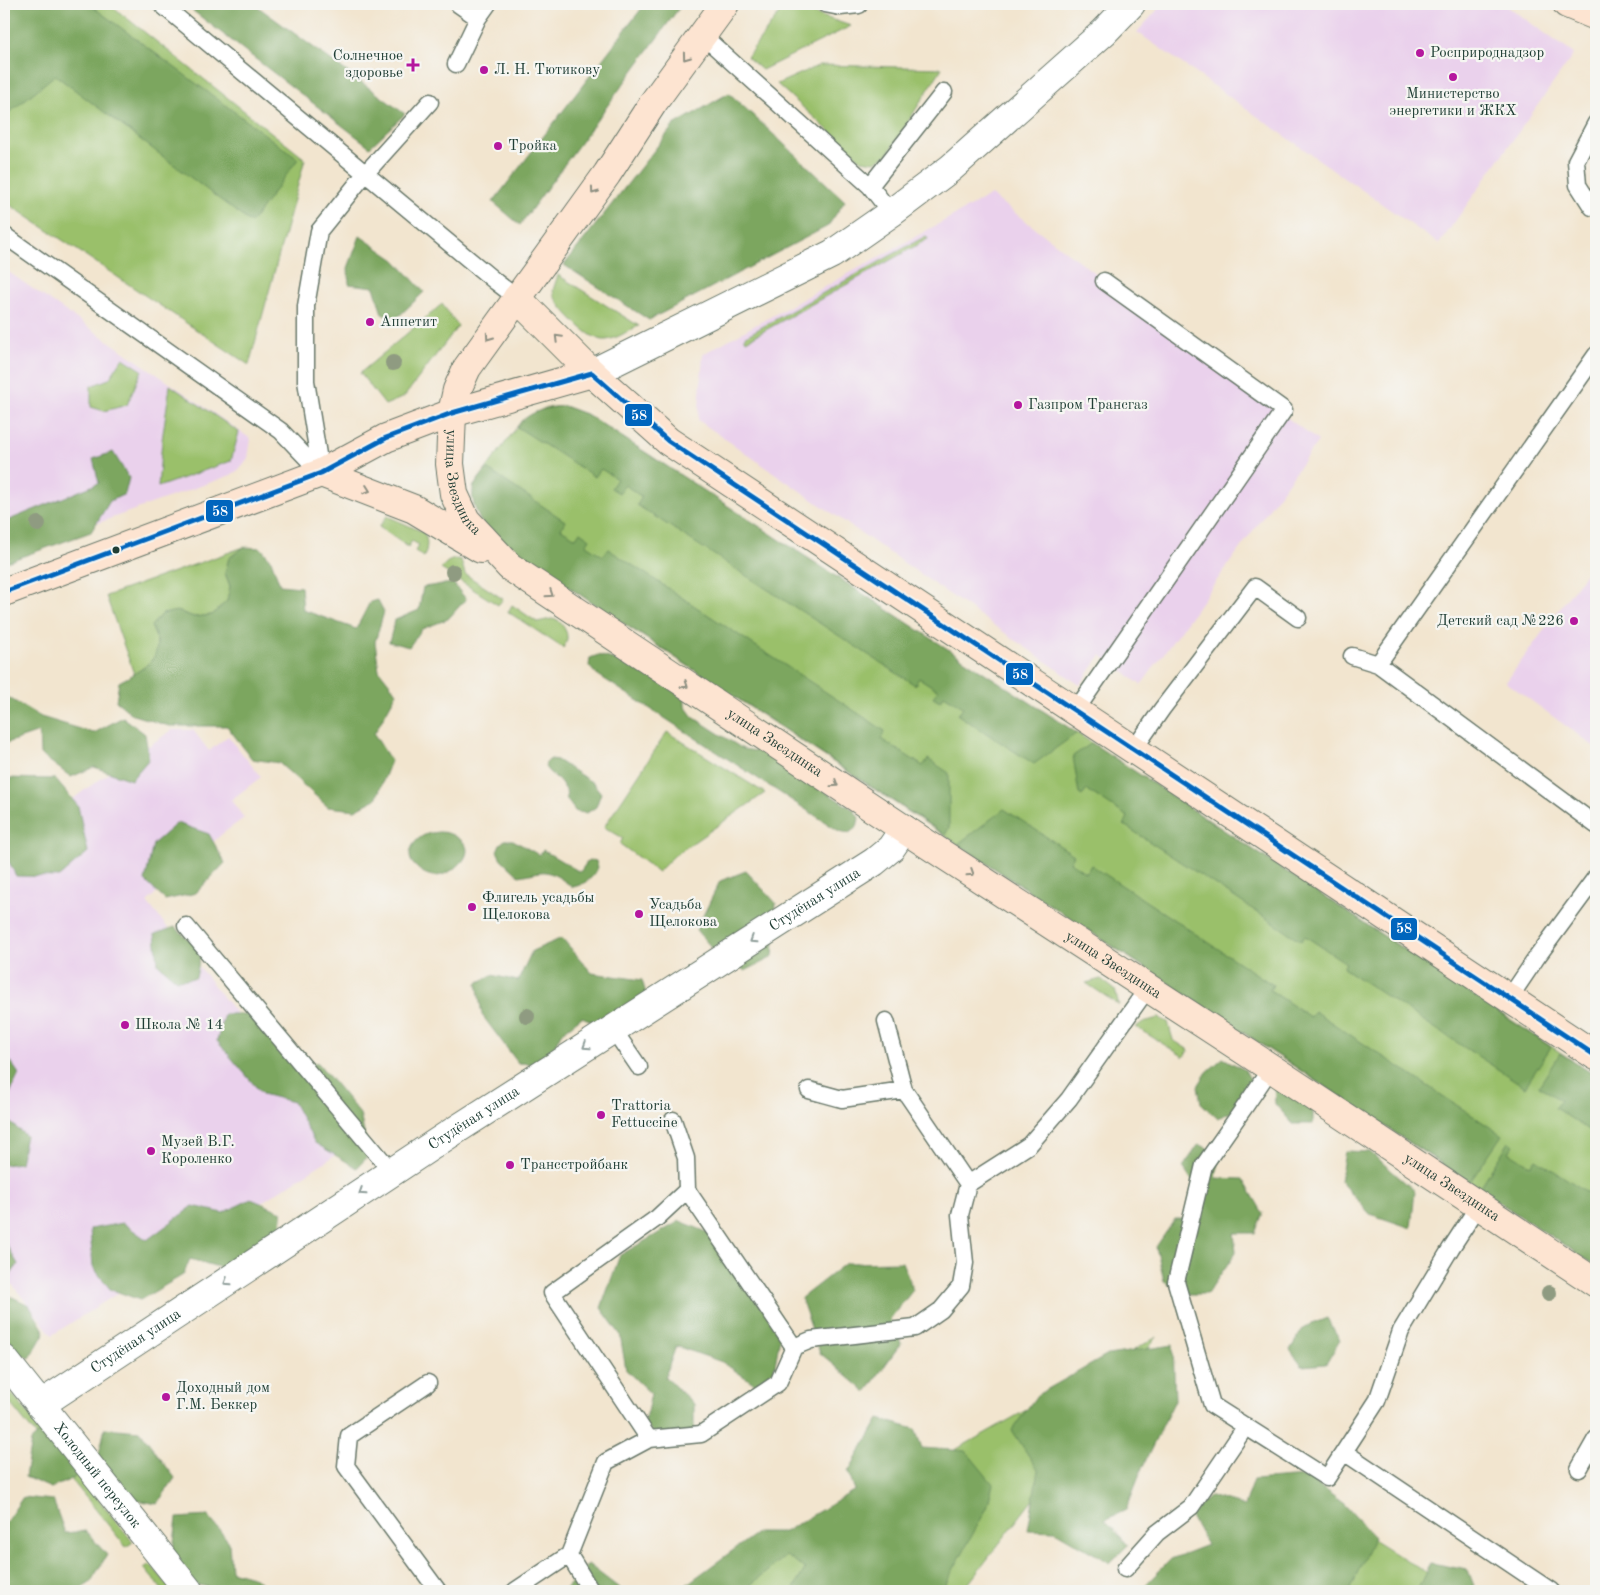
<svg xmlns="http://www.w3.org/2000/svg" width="1600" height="1595" font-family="'Old Standard TT',serif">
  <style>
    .built { fill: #ead1ec }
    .green { fill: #9ac06b; stroke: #5c7e50 }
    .forest { fill: #7ba65f; stroke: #4d724a }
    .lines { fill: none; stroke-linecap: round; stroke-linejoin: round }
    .lane-casing { stroke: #69786a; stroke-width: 19 }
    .street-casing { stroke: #69786a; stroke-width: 30 }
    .secondary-casing { stroke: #69786a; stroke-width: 30 }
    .lane { stroke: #fff; stroke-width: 16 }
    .street { stroke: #fff; stroke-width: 28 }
    .secondary { stroke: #fde4d1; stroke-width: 28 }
    .bus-1-casing { stroke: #f6f6f2; stroke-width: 9 }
    .bus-1 { stroke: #0065bd; stroke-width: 5 }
    .tree { fill: #8f9b81 }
    .oneway { stroke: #8e9082 }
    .oneway2 { stroke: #8f9e9a }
    .poi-dot { fill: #b5179e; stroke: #f6f6f2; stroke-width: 2 }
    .bus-dot { fill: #1f3d34; stroke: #f6f6f2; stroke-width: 2 }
    .labels { text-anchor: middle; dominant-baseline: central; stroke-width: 4.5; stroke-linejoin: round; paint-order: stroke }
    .poi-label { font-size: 15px; fill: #1f3d34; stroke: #f6f6f2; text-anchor: start }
    .street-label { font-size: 15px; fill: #1f3d34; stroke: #f6f6f2 }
    .line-badge { stroke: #f6f6f2; stroke-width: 2 }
    .badge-label { font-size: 14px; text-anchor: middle; font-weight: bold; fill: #fff }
  </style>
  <rect width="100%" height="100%" fill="#f6f6f2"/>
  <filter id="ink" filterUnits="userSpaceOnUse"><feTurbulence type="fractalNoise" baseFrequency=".02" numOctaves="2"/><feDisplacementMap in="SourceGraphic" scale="10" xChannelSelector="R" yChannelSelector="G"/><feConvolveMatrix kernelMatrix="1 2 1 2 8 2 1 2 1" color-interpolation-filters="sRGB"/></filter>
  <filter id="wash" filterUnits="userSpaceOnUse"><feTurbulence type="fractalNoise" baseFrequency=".0096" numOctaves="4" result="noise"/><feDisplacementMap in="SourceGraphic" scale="20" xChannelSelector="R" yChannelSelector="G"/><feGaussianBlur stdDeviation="1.12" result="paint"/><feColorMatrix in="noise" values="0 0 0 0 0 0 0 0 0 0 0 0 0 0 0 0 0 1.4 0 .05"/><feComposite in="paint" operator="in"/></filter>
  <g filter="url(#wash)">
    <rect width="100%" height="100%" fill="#f2e5cf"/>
    <!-- built -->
    <path class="built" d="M1163,4H1504L1574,54L1439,244L1137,32Z
      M991,195L1318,441L1141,685L1101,655L1080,685L698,420L703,354Z
      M4,269L251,439L248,458L241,468L231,475L4,557Z
      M1596,559V748L1506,682Z
      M172,730H193L209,751L228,736L261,777L231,800L244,818L222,834L147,902L345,1149L52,1335L4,1274V852L86,789Z"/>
    <!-- green -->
    <path class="green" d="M4,4H109L305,159L249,365L4,201Z
      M786,4H790L824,17L851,26L762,70L747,57Z
      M820,65L942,68L887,155L875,162L861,160L777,84Z
      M926,236L928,239L746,341L744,337Z
      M558,275L639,326C629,330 617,339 606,340C590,342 561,309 554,296L553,290Z
      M442,304L458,326L404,397L385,405L360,373Z
      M123,358L142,370L127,405L104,411L91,407V386L109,379Z
      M170,385L239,432L231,461L158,487L162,440Z
      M564,406L588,415L1092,743L1596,1076V1266L488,534L474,505L473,487L522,420L545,408Z
      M387,516L423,532C429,540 427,549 424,557L415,551L419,545L412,541L408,547L379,527Z
      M244,547L229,558L225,573L230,586L227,601L212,615L194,617L177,611L151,626L157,640L156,656L146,666L134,674L106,596Z
      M457,559L461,560L465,574L503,599L498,605L441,569C446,562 449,560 457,559Z
      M512,605L537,622L551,619L558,620C566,629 571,637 563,648L508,612Z
      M667,732L765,793L675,855L658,872L620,844L623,838L604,827Z
      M1101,979L1115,990L1119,1005L1086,983Z
      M1159,1018L1168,1022L1173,1040L1189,1050L1184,1057L1136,1027L1143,1022Z
      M1157,1337L963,1591H703Z
      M4,1384L133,1542L126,1547L4,1396Z
      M1288,1486L1456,1591H1216Z
      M150,1564L173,1591H163L144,1568Z"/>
    <!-- forest -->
    <path class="forest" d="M4,4H89L298,159L251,223L55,75L4,117Z
      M184,4H254L405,114L370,147Z
      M645,4H682L520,225L493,202Z
      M729,93L845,201L828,226L649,320L564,265L674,125Z
      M360,236L395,260L424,292L395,320L382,314L374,287L349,284L348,268Z
      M564,406L588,415L1077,733L1034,764L958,715L963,707L944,695L940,701L933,697L938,690L919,678L915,685L637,505L642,497L625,485L619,493L611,488L617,479L601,469L595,477L517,427C529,411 545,408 564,406Z
      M113,452L129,478L125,494L110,501L91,532L4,563V522L99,483L93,459Z
      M487,469L565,521L561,529L576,538L580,532L590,539L586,545L603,556L608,549L885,731L881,739L923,766L928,759L949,773V828L945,835L488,534C481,523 467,499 475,485C478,479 483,474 487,469Z
      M244,547L261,548L271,560L280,585L301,587L303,610L356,629L370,602L378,600L384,612L375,642L379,670L397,693L374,734L391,761L376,799L355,810L328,807L279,763L252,759L227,726H169L133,715L116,701L119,682C135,673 160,663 157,641C156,636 153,631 151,626L162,614L177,611L194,617L212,615L227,601L230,586L225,573L229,558Z
      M453,583L466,599L448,619L422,629L409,647L389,642L395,620L419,610L423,587Z
      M598,655L620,661L630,660L685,696V706L693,717L743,749L763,752L854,810L859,818L857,827L849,833L839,831L595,673L589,666L590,658Z
      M4,695L41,717L94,733L123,717L145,734L149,759L131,780L94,767L71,777L40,754L39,732L7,743L4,739Z
      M1092,743L1551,1047L1525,1087L1343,968L1346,963L1305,936L1301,941L1124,825L1128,817L1087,790L1082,796L1079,794L1073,756Z
      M551,759L557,760L593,783L601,793L596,807L587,813L576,812L567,800L566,790L560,781L549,772L545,767L546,762Z
      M4,778L55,779L78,806L88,852L59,877L16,876L4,852Z
      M1004,809L1074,855L1070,862L1086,873L1091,865L1273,985L1270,990L1310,1017L1314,1011L1502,1135L1470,1182L958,844Z
      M177,823L209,834L225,863L196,893L165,900L145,881L153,844Z
      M438,832C445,832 450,833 456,837C485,851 449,878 433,876C426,875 420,871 416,867C403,856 413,839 427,834C430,833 434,833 438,832Z
      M505,840H513L539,855L543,850L580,872L587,862L592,860L596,861L598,867C595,877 584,885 573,887C563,881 552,870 540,872C533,873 527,875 519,876L501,859L497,851L500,844Z
      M746,871L776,903L773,957L745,971L713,949L696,930L720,881Z
      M175,927L201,951L196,978L177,980L158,964L155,934Z
      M562,938L592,973L642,980L650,1007L619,1033L582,1017L561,1033L545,1065L518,1063L482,1015L477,983L492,975L518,981L532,951Z
      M224,1014H250L290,1060L318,1063L360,1114L369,1155L357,1168L315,1143L293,1102L262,1094L217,1041Z
      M4,1052L19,1074L4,1106Z
      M1560,1053L1596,1076V1135L1555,1108L1560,1100L1539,1086Z
      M1223,1058L1245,1070L1255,1088L1242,1108L1217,1118L1201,1103L1198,1086L1207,1072Z
      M1274,1085L1313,1102V1124H1293L1275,1104Z
      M4,1117L26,1136L20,1163L4,1165Z
      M1509,1142L1514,1145L1509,1152L1531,1166L1536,1159L1596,1198V1266L1479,1189Z
      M1199,1144L1220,1155L1216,1178L1243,1179L1263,1213L1255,1233H1234L1236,1252L1207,1294H1187L1164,1281L1156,1247L1175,1219H1202L1205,1200L1183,1167Z
      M1345,1151L1370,1152L1415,1191L1411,1228L1370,1214L1340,1181Z
      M251,1199L282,1212L281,1238L222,1268L190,1259L183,1275L140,1300L110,1289L93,1267L90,1229L123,1223L147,1240L193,1206L223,1213Z
      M680,1221L724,1239L783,1320L774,1371L755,1384L722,1362L676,1346L665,1377L694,1404V1436L664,1443L644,1425L651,1394L626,1370L620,1334L601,1308L620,1255Z
      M4,1241L18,1264L4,1285Z
      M902,1262L913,1290L890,1319L901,1343L866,1392L820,1353L801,1298L846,1263Z
      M4,1293L29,1305L45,1332L30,1358L9,1353L4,1347Z
      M1327,1318L1340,1340L1326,1364L1302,1366L1290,1350L1304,1327Z
      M1173,1345L1175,1400L1143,1466L1126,1510L1105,1520L1128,1545L1110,1563L1055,1531L1028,1530L1038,1470L1012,1430L1037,1395L1108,1355Z
      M879,1419L915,1429L922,1448L966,1451L993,1484L987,1508L945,1585L936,1591H792L805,1569L786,1556L743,1591H688L687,1584L758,1532H784L855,1490L848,1472Z
      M45,1428L85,1455L74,1478L51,1488L25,1477L31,1441Z
      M105,1428L140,1431L175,1478L157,1504L126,1498L97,1462Z
      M1306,1476L1344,1504L1374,1537L1349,1591H1142L1141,1589L1171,1559L1207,1545L1190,1515L1210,1496L1244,1506L1253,1480Z
      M23,1497L53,1500L65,1533L86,1531L107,1555L90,1583L77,1591H4V1525Z
      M208,1516L229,1542L231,1571L256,1578L269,1591H216L215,1588L191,1584L173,1550L177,1518Z
      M1430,1563L1468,1570L1476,1591H1417Z
      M588,1564L623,1591H564Z"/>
  </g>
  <g filter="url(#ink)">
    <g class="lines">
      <defs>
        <path id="lane" d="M161,4L496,282L517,298
          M458,4L478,18
          M825,4L840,7L859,5
          M702,35L870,186L891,213
          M456,64L478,18L488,4
          M870,186L944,92
          M1592,207L1578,185L1576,161L1596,123
          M4,235L281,431L321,473
          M321,473L306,381V306L319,231L365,174L430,102
          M1352,656L1378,664L1596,825
          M1378,664L1596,355
          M1076,710L1284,410L1104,281
          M1134,749L1162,709L1255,587L1298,618
          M186,926L392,1172
          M1510,997L1537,957L1596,877
          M886,1021L904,1090
          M613,1029L639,1067
          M1271,1068L1246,1105L1204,1165L1176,1282L1212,1405L1327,1478L1377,1401L1401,1331L1451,1248L1479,1205
          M673,1120L686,1158L687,1190L794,1347
          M968,1184L1029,1145L1069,1099L1147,989
          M428,1383L349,1436L346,1466L438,1591
          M649,1439L552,1293L657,1218L687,1190
          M1344,1452L1551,1591
          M1579,1469L1596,1439
          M569,1555L606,1462L649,1439L701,1434L778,1383L794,1347L811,1340L915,1328L941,1310L961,1286L965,1263L960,1215L968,1184L904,1090L842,1099L809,1090
          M1125,1569L1157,1533L1191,1507L1246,1426
          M515,1591L569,1555L591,1591"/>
        <g id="street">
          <path d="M592,373L832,254L891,213L951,168L1104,32L1131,4"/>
          <path id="s1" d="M4,1359L189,1591"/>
          <path id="s2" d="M40,1405L448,1135L874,862L891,848L904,829"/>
        </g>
        <g id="secondary">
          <path id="s3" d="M725,4L653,103L607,174L467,368L457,390L452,413L450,464L454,494L466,520L510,567L904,829L1271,1068L1596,1283"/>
          <path d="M1567,4L1596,16"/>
          <path d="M517,298L592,373L668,441L1596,1056"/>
          <path d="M321,473L414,509L481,549"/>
          <path d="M4,592L321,473L386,438L452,413L592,373"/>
        </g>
      </defs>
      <!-- lane casing -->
      <use href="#lane" class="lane-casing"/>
      <!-- street casing -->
      <use href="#street" class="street-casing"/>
      <!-- secondary casing -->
      <use href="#secondary" class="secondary-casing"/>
      <!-- lane -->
      <use href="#lane" class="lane"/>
      <!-- street -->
      <use href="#street" class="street"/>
      <!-- secondary -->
      <use href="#secondary" class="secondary"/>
      <defs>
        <path id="bus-1" d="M4,592L321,473L386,438L452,413L592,373L668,441L1596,1056"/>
      </defs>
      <!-- bus-1 casing -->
      <use href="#bus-1" class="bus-1-casing"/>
      <!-- bus-1 -->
      <use href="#bus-1" class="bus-1"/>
    </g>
    <!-- trees -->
    <g class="tree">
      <circle cx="393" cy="363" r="8"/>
      <circle cx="38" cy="524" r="8"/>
      <circle cx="453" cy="572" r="8"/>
      <circle cx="527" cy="1016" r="8"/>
      <circle cx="1549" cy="1293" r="8"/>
    </g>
    <!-- one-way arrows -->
    <defs><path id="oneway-chevron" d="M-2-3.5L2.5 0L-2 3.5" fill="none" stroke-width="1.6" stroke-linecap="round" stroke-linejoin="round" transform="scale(1.25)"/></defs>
    <g class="oneway">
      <use href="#oneway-chevron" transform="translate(686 57) rotate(126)"/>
      <use href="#oneway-chevron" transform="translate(594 191) rotate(126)"/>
      <use href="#oneway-chevron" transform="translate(489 337) rotate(125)"/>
      <use href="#oneway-chevron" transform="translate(558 338) rotate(-135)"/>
      <use href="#oneway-chevron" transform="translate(367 490) rotate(20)"/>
      <use href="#oneway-chevron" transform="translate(550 594) rotate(34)"/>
      <use href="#oneway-chevron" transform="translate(685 685) rotate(34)"/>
      <use href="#oneway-chevron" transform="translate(835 784) rotate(33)"/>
      <use href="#oneway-chevron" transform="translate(971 873) rotate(33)"/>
    </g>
    <g class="oneway2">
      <use href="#oneway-chevron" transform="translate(753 940) rotate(147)"/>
      <use href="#oneway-chevron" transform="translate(586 1046) rotate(147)"/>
      <use href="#oneway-chevron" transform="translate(362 1192) rotate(147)"/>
      <use href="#oneway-chevron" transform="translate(227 1282) rotate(147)"/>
    </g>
  </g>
  <!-- markers -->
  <g class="poi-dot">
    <circle cx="1420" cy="53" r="5"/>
    <path d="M410.5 57.5h5v5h5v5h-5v5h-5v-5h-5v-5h5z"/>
    <circle cx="484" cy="70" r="5"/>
    <circle cx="1453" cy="77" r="5"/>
    <circle cx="498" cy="146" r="5"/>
    <circle cx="370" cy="322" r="5"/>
    <circle cx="1018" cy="405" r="5"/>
    <circle cx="1574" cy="621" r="5"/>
    <circle cx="472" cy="907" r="5"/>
    <circle cx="639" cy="914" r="5"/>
    <circle cx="125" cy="1025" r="5"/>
    <circle cx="601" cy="1115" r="5"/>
    <circle cx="151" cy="1151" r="5"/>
    <circle cx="510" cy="1165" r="5"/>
    <circle cx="166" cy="1397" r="5"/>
  </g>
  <circle class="bus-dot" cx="116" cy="550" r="4.5"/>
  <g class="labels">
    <!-- poi labels -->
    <g class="poi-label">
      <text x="1430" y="53">Росприроднадзор</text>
      <text x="403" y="56" text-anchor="end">Солнечное<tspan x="403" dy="17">здоровье</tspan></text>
      <text x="494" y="70">Л. Н. Тютикову</text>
      <text x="1453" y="94" text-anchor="middle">Министерство<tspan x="1453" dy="17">энергетики и ЖКХ</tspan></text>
      <text x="508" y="146">Тройка</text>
      <text x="380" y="322">Аппетит</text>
      <text x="1028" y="405">Газпром Трансгаз</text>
      <text x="1564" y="621" text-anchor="end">Детский сад №226</text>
      <text x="482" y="898">Флигель усадьбы<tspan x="482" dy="17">Щелокова</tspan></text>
      <text x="649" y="905">Усадьба<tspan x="649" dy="17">Щелокова</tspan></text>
      <text x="135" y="1025">Школа № 14</text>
      <text x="611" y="1106">Trattoria<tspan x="611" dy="17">Fettuccine</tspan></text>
      <text x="161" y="1142">Музей В.Г.<tspan x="161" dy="17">Короленко</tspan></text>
      <text x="520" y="1165">Трансстройбанк</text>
      <text x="176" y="1388">Доходный дом<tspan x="176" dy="17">Г.М. Беккер</tspan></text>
    </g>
    <!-- street labels -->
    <g class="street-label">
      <text stroke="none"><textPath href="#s3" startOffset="566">улица Звездинка</textPath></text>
      <text stroke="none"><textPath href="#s3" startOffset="986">улица Звездинка</textPath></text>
      <text stroke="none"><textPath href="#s2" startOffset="925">Студёная улица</textPath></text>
      <text stroke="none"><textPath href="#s3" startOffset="1391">улица Звездинка</textPath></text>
      <text stroke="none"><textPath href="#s2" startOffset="520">Студёная улица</textPath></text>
      <text stroke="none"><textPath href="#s3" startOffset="1796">улица Звездинка</textPath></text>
      <text stroke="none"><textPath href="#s2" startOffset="115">Студёная улица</textPath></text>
      <text stroke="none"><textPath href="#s1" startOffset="149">Холодный переулок</textPath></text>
    </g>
  </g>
  <g class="line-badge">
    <rect x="624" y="403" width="29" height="24" rx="5" fill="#0065bd"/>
    <rect x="205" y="499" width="29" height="24" rx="5" fill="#0065bd"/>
    <rect x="1005" y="662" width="29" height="24" rx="5" fill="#0065bd"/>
    <rect x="1390" y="917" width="28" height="24" rx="5" fill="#0065bd"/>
  </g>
  <g class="badge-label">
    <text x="639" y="420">58</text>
    <text x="220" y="516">58</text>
    <text x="1020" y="679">58</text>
    <text x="1404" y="933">58</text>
  </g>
  <!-- margin -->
  <rect width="1600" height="1595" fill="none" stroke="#f6f6f2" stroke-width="20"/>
</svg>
